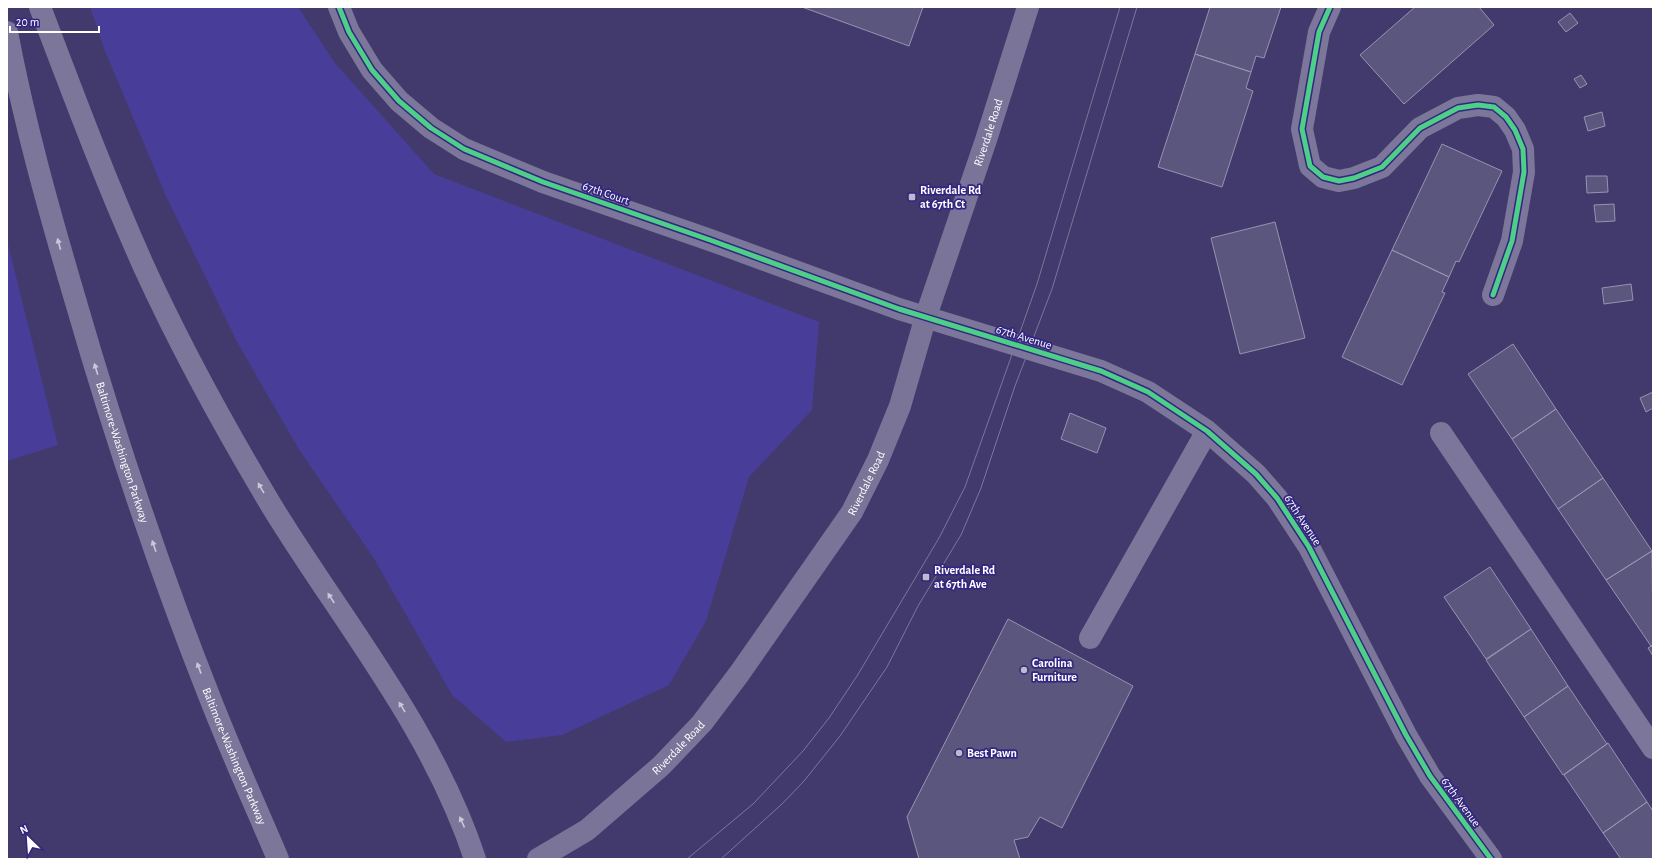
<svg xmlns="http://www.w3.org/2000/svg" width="1660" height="866" font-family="'Alegreya Sans',sans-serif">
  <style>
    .green { fill: #483d98 }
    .building { fill: #5b567d; stroke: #9893b1 }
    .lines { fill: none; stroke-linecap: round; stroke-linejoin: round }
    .minor { stroke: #7b769a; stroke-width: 22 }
    .major { stroke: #797498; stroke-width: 22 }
    .highway { stroke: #7c769a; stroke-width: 22 }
    .tram { stroke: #7c769a; stroke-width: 1 }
    .cycleway-casing { stroke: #332680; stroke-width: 8 }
    .cycleway { stroke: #4dcf88; stroke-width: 5 }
    .oneway { fill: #cbc8d7 }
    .poi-dot { fill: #bdbacc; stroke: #332680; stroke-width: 1.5 }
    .labels { text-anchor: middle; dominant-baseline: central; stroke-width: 3.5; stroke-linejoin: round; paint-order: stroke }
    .street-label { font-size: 12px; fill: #fff; stroke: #332680 }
    .poi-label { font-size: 12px; font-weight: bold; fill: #fff; stroke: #332680; text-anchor: start }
  </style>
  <rect width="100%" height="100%" fill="#423a6c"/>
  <!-- green -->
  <path class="green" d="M90,7H298L335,63L434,174L819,322L812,410L749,477L706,621L669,685L562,735L506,742L452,695L373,557L300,451L237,342L166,196L105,51Z
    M7,240L58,445L7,461Z"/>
  <!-- building -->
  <path class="building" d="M802,7H923L909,46Z
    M1210,7H1281L1264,58L1256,56L1251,72L1195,54Z
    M1415,7H1479L1494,25L1404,104L1360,55Z
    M1570,13L1578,23L1566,32L1558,22Z
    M1195,54L1251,72L1246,88L1253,91L1222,187L1158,167Z
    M1581,75L1587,84L1580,88L1574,79Z
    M1602,112L1605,126L1588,131L1584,117Z
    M1442,144L1502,171L1459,262L1456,261L1449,277L1392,250Z
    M1586,176H1607L1608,192L1587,193Z
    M1614,204L1615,221L1596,222L1594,205Z
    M1275,222L1305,338L1240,354L1211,238Z
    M1392,250L1449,277L1442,292L1445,293L1402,385L1342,357Z
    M1631,284L1633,300L1604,304L1602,288Z
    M1513,344L1556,409L1512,439L1468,374Z
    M1653,392V408L1646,412L1640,398Z
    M1556,409L1603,478L1558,509L1512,439Z
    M1070,413L1106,428L1097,453L1061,439Z
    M1603,478L1652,551L1606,580L1558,509Z
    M1652,551L1653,645L1651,646L1606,580Z
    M1490,567L1531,629L1486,659L1444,597Z
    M1008,619L1133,686L1062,828L1040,817L1028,837L1014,840L1020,859H919L907,817Z
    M1531,629L1568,686L1524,717L1486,660Z
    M1653,645V656L1648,648Z
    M1568,686L1607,744L1563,775L1524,717Z
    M1608,743L1647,802L1603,833L1564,775Z
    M1647,802L1653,811V859H1621L1603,833Z"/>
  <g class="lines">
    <!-- minor -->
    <path class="minor" d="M339,7L349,32L372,70L399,101L431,128L464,149L543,182L710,240L899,309L1101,371L1148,392L1207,431L1256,474L1277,498L1309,547L1406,735L1430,776L1491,859
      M1330,7L1319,32L1302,129L1310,166L1323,177L1339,181L1354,178L1382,167L1420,128L1458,108L1478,105L1494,107L1506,117L1515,130L1523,149L1524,172L1512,241L1493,295
      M1441,433L1653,748
      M1090,638L1207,431"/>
    <!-- major -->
    <path class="major" id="s1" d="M538,859L587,830L661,766L702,723L739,674L852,512L878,460L900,406L926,316L986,140L1028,7"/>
    <!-- highway -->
    <g class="highway">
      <path d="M40,7C73,94 106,182 144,267C181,348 225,428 271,505C342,621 432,728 475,859"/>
      <path id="s2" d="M7,32C24,122 49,211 75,299C114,434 158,567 210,698C231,752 255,805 278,859"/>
    </g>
    <!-- tram -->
    <path class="tram" d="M687,859L753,804L803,751L829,718L857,676L939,538L965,487L1037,284L1120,7
      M721,859L782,804L804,781L840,736L887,667L918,606L961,535L981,488L1015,386L1052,289L1137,7"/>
    <defs>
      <path id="cycleway" d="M339,7L349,32L372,70L399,101L431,128L464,149L543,182L710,240L899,309L1101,371L1148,392L1207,431L1256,474L1277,498L1309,547L1406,735L1430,776L1491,859
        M1330,7L1319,32L1302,129L1310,166L1323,177L1339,181L1354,178L1382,167L1420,128L1458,108L1478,105L1494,107L1506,117L1515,130L1523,149L1524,172L1512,241L1493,295"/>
    </defs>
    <!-- cycleway casing -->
    <use href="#cycleway" class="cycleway-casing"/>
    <!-- cycleway -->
    <use href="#cycleway" class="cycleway"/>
  </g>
  <!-- one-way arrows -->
  <defs><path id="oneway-solid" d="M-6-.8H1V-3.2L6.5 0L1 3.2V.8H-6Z"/></defs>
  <g class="oneway">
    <use href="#oneway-solid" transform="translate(59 244) rotate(-105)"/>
    <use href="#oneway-solid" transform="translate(96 369) rotate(-107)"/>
    <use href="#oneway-solid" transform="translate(261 488) rotate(-120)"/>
    <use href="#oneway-solid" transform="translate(154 546) rotate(-109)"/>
    <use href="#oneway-solid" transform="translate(331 598) rotate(-123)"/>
    <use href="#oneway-solid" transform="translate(199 668) rotate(-110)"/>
    <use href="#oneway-solid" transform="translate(402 707) rotate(-121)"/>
    <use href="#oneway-solid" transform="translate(462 822) rotate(-114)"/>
  </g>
  <!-- markers -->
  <g class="poi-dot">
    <rect x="908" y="193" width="8" height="8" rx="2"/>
    <rect x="922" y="573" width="8" height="8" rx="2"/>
    <circle cx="1024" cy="670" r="4"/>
    <circle cx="959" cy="753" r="4"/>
  </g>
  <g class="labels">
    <!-- street labels -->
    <g class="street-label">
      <text stroke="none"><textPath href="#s1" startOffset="877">Riverdale Road</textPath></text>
      <text transform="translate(606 193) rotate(19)">67th Court</text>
      <text transform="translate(1024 337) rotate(17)">67th Avenue</text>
      <text stroke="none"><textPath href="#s2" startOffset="436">Baltimore-Washington Parkway</textPath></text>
      <text stroke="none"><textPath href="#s1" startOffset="505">Riverdale Road</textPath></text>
      <text transform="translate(1303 520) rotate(57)">67th Avenue</text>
      <text stroke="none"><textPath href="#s1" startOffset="180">Riverdale Road</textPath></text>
      <text stroke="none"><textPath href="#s2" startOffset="760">Baltimore-Washington Parkway</textPath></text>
      <text transform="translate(1461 802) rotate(54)">67th Avenue</text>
    </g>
    <!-- poi labels -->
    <g class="poi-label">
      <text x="920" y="190">Riverdale Rd<tspan x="920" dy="14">at 67th Ct</tspan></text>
      <text x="934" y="570">Riverdale Rd<tspan x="934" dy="14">at 67th Ave</tspan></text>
      <text x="1032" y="663">Carolina<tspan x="1032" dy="14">Furniture</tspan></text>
      <text x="967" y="753">Best Pawn</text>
    </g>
  </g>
  <!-- border -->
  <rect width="1660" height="866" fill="none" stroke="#ffffff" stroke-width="16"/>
  <!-- north arrow -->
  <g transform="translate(28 838) rotate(335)" stroke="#332680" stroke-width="3" paint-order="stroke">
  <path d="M0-3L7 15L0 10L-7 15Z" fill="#ffffff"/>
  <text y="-6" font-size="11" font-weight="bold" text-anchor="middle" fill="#ffffff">N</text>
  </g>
  <!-- scale -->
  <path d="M10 26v6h89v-6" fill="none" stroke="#ffffff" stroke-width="2"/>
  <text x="16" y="26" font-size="12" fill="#ffffff" stroke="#332680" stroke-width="3" paint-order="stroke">20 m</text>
</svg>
